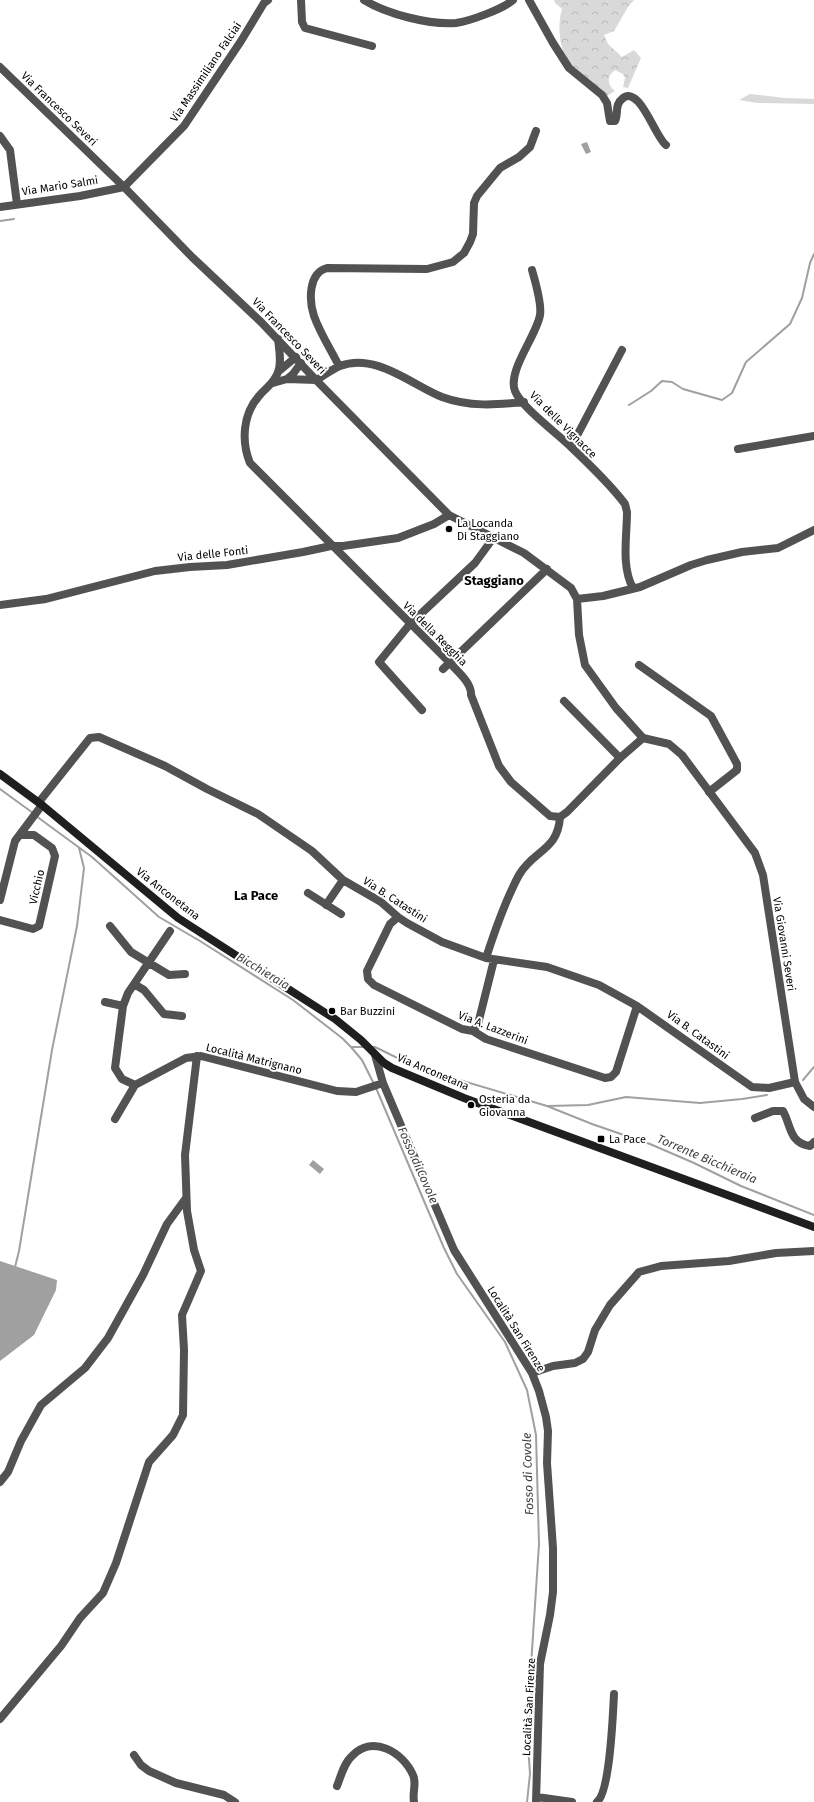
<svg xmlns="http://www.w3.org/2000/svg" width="814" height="1802" font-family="'Fira Sans',sans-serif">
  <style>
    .green { fill: #d9d9d9 }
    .forest { fill: url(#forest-crowns) }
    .water { fill: #a0a0a0 }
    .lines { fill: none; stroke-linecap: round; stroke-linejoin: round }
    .stream { stroke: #a0a0a0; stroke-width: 2 }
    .minor { stroke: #525252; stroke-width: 8 }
    .tertiary { stroke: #525252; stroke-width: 8 }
    .secondary { stroke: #1f1f1f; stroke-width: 8 }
    .poi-dot { fill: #000; stroke: #fff; stroke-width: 1.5 }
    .labels { text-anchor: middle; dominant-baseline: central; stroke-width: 4; stroke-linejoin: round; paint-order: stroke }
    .street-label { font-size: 11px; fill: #000; stroke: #fff }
    .poi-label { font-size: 11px; fill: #000; stroke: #fff; text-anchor: start }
    .water-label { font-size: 12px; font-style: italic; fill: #414141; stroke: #fff }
    .quarter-label { font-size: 13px; font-weight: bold; fill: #000; stroke: #fff }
  </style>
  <defs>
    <pattern id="forest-crowns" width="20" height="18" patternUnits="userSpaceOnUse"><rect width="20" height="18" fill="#d9d9d9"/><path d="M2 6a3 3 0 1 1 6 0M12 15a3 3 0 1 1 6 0" fill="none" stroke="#b8b8b8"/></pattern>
  </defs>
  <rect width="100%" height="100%" fill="#fff"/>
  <!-- green -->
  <path class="green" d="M750,94L785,98L814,99V104L757,103L739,100Z"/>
  <!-- forest -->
  <path class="forest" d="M554,0H634L628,7L614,31L604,35L608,44L622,57L634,50L641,58L628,88L623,87L625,78L623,74L615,70C606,76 607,85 615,91L605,97C594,86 578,76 569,63C559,48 557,25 562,9L555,3Z"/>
  <!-- water -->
  <path class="water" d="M587,142L591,152L586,154L581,144Z
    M313,1160L324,1169L320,1174L309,1165Z
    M0,1261L57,1280L56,1290L34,1335L0,1361Z"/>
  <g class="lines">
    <!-- stream -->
    <path class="stream" d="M0,221L14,219
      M629,405L651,391L662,381L672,382L683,389L722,400L732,393L746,362L790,324L802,298L810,263L814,254
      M0,789L33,813
      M36,816L92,857L159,917L200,941L293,1000L342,1038L351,1047H365
      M351,1047L362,1060L374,1084
      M371,1047H375L416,1067L547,1106L592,1124L650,1144L694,1163L741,1186L814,1215
      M803,1080L814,1067
      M376,1088L444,1248L457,1274L505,1342L527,1390L536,1435L539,1544L531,1666L532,1688L528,1744L530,1774L527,1802
      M548,1106L588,1105L626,1097L700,1103L742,1099L767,1095
      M15,1267L19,1251L52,1050L77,926L84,868L79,848"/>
    <!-- minor -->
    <path class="minor" d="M301,0L302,22L305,28L372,46
      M364,0C387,14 429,25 456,23C470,21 503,9 513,0
      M529,0L553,43L569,68L602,95L607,103L610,121H615C619,114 614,105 622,99C639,83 655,137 666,145
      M0,136L10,150L17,204
      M124,187L184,126L241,41L264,3L268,0
      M532,270C535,281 542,303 540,315C537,335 507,371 515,391C521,407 558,434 571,447C589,464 610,484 625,504L627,512C627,536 621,567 633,588
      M339,366C331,350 320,333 314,316C309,301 308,273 327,268L427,269L453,262L464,253L470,242L473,234L474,203L477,196L500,168L519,157L530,147L536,131
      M524,402C496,405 469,407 442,397C412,385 375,352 340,366C332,369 324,376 316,380L449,515L524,553L571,588L577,599L579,635L585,665L616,708L643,738
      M571,447L622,350
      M738,449L814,436
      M577,599L603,596L640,587L691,565L707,560L742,552L778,548L814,530
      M0,605L46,599L155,571L190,567L227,565L303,552L331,546H343L398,538L434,524L449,515
      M639,665L711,716L737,764V770L709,792
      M443,669L547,569
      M564,701L620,758
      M422,710L379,662L410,624L475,563L494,537
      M39,802L90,738L99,737L165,766L207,789L258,814L312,851L343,880L381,902L398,917L407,923L442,942L486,958L547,967L599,985L637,1006L752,1087L769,1088L795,1082
      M308,893L341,914
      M0,900L15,841L42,805
      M326,905L343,880
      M398,917L390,924L367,971L368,979L374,985L462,1029L473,1031L486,1039L605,1078L611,1077L616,1072L637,1006
      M0,920L33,929L39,926L55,856L52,848L34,835H20
      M110,926L131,952L169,975L185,974
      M170,931L128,993L123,1006L115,1068L122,1079L135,1085L186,1058L201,1056L337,1091L356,1092L383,1083
      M486,958C495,930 505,901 519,875C533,850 558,851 560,817
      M134,984L144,990L164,1014L182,1016
      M105,1002L123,1006
      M473,1031L478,1024L494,960
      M375,1055L383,1083L454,1250L532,1373L539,1391L546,1417L548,1431L547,1463L553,1548V1592L550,1615L540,1664L536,1802
      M755,1118L773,1111H783C791,1125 789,1143 810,1146L814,1142
      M115,1119L135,1085
      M532,1373L553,1366L575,1363L583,1359L588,1352L595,1330L610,1305L639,1272L661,1266L729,1261L776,1253L814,1251
      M0,1482L8,1472L21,1441L41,1405L85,1368L108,1338L143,1275L167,1224L186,1198
      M0,1719L61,1646L80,1618L103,1593L116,1563L149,1462L173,1435L183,1415L184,1350L182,1315L201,1271L194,1250L187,1211L185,1155L197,1056
      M134,1755L141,1765L149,1771L176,1783L224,1795L235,1802
      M337,1786C341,1776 344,1763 352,1756C372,1734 403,1752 413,1775C417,1783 412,1793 414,1802
      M537,1797L572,1802
      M597,1802C610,1792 613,1713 614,1694"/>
    <!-- tertiary -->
    <path class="tertiary" d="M0,67L124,187L192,257L261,322L316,380
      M0,207L80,196L124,187
      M278,339C279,349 282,362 278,372C274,384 266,387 259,396C243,414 241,441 250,463L450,663C457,671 472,683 471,695L499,766L511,782L550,816L560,817L567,812L620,758L643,738L669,744L682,755L755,853L763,875L795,1082L804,1099L814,1107
      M279,371L296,357
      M287,379L293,374L301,363
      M273,383L287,379L316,380"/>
    <!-- secondary -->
    <path class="secondary" d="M0,774L42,805L178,918L335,1019L361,1040L384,1063L392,1068L464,1098L814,1227"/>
  </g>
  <!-- markers -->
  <g class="poi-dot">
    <circle cx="449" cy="529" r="4"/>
    <circle cx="332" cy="1011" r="4"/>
    <circle cx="471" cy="1105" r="4"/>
    <rect x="597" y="1135" width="8" height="8" rx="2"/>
  </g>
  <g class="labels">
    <!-- street labels -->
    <g class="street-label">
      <text transform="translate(206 72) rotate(-56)">Via Massimiliano Falciai</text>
      <text transform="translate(59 109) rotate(44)">Via Francesco Severi</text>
      <text transform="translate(60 186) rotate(-9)">Via Mario Salmi</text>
      <text transform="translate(289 336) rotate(46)">Via Francesco Severi</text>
      <text transform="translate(563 425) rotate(45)">Via delle Vignacce</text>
      <text transform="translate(213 554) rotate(-6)">Via delle Fonti</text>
      <text transform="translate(435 634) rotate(45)">Via della Regghia</text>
      <text transform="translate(37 887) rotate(-77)">Vicchio</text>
      <text transform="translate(168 894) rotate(38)">Via Anconetana</text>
      <text transform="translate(395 900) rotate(33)">Via B. Catastini</text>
      <text transform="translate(784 944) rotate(81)">Via Giovanni Severi</text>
      <text transform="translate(493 1028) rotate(21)">Via A. Lazzerini</text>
      <text transform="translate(698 1035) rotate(36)">Via B. Catastini</text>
      <text transform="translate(254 1059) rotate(14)">Località Matrignano</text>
      <text transform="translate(433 1072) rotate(23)">Via Anconetana</text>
      <text transform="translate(516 1329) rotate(58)">Località San Firenze</text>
      <text transform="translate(529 1707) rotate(-87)">Località San Firenze</text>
    </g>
    <!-- poi labels -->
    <g class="poi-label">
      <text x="457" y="523">La Locanda<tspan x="457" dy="13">Di Staggiano</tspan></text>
      <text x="340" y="1011">Bar Buzzini</text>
      <text x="479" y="1099">Osteria da<tspan x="479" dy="13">Giovanna</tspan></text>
      <text x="609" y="1139">La Pace</text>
    </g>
    <!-- water labels -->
    <g class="water-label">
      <text transform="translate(263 971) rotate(31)">Bicchieraia</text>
      <text transform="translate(707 1159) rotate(23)">Torrente Bicchieraia</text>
      <text transform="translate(418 1165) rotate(66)">Fosso di Covole</text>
      <text transform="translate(528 1474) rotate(-92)">Fosso di Covole</text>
    </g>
    <!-- quarter labels -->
    <g class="quarter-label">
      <text x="494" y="580">Staggiano</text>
      <text x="256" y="895">La Pace</text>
    </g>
  </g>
</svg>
